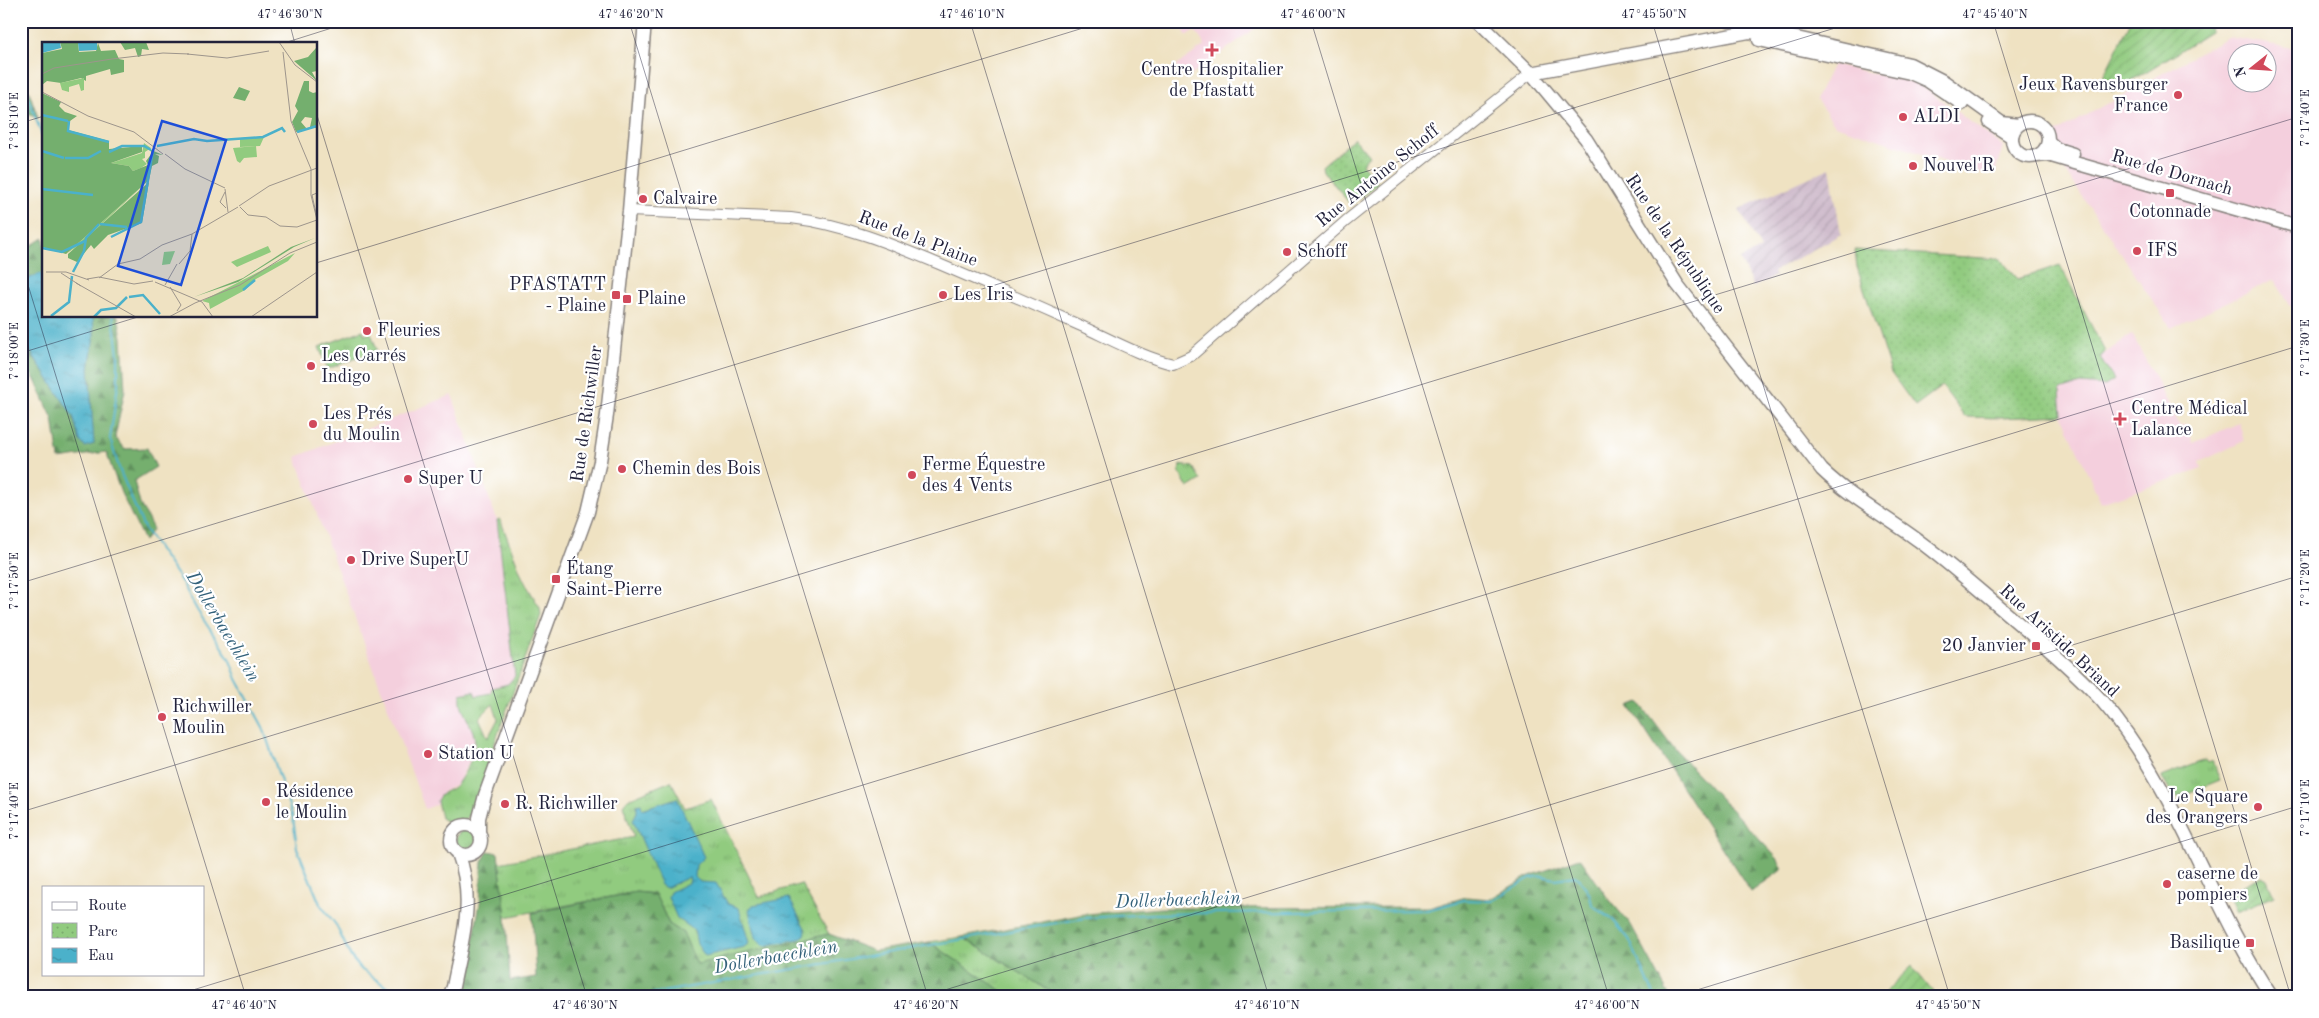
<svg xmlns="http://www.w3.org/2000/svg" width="2319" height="1018" font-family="'Old Standard TT',serif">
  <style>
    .built { fill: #f4cfdd; fill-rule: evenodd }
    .industrial { fill: url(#industrial-furrows) }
    .grass { fill: url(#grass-tufts); stroke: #5a765d; fill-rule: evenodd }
    .forest { fill: url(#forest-firs); stroke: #4b6854 }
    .park { fill: url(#park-dots); stroke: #5a765d }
    .garden { fill: url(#garden-furrows); stroke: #5a765d }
    .water { fill: url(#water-ripples); stroke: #366a82 }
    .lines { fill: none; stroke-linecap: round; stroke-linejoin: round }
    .stream { stroke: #4bb1ca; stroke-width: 2 }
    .minor-casing { stroke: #88827e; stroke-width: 12 }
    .major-casing { stroke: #88827e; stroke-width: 15 }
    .minor { stroke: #fff; stroke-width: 10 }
    .major { stroke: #fff; stroke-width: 12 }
    .ticks { fill: none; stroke: #22223b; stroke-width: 1; stroke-opacity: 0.45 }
    .poi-dot { fill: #d1495b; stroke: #fff; stroke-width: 2 }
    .labels { text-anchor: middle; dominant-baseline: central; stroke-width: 4.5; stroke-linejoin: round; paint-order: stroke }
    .poi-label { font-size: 18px; fill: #22223b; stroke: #fff; text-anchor: start }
    .street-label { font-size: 18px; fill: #22223b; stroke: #fff }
    .water-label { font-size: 19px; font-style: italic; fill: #34627b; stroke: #fff }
    .inset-river { fill: none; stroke: #4bb1ca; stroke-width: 2.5 }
    .inset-road { fill: none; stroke: #9d958c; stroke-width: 1 }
    .view { fill: #1d4ed8; fill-opacity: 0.15; stroke: #1d4ed8; stroke-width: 2.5 }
    .inset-edge { fill: none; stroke: #22223b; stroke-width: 2.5 }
    .neatline { fill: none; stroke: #22223b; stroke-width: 2 }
    .ticks-label { font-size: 12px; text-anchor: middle; fill: #22223b }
  </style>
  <defs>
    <pattern id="industrial-furrows" width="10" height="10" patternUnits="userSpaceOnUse" patternTransform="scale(1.25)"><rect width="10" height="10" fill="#d0bdcd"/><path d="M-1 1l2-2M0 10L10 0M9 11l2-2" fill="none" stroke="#b2a2b1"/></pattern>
    <pattern id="grass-tufts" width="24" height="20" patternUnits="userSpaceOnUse" patternTransform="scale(1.25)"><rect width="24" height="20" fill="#91cb7f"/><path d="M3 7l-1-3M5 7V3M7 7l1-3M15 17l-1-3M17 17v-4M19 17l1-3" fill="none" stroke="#7dae6f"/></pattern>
    <pattern id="forest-firs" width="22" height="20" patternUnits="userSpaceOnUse" patternTransform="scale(1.25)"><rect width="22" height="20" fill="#74af6e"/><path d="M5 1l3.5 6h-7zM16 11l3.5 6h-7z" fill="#5f8e5c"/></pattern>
    <pattern id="park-dots" width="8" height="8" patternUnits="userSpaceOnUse" patternTransform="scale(1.25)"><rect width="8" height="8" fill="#91cb7f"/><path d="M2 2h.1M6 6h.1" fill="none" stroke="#7dae6f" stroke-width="1.8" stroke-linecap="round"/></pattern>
    <pattern id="garden-furrows" width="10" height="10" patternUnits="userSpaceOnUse" patternTransform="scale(1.25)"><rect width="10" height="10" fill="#91cb7f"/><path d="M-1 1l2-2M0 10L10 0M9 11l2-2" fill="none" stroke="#7dae6f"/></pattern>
    <pattern id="water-ripples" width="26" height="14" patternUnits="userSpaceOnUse" patternTransform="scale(1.25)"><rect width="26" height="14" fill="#4bb1ca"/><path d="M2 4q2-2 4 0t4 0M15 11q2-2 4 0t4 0" fill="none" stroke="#3e90a5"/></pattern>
  </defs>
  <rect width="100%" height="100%" fill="#fff"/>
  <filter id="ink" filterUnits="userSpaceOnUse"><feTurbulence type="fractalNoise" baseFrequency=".02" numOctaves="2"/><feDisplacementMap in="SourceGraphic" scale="10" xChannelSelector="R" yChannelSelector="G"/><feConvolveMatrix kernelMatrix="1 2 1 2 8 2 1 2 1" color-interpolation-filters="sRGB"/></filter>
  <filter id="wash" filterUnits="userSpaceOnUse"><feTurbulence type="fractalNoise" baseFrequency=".0096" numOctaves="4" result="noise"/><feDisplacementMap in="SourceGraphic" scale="20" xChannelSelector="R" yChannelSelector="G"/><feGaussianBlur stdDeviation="1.12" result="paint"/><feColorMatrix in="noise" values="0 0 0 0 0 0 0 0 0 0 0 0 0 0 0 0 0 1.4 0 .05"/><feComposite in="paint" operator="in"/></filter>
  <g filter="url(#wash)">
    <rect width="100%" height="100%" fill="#efe2c2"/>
    <!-- built -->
    <path class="built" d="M1178,21H1265L1186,79L1176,66L1205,45L1195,31L1187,36Z
      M2228,37L2298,49V316L2274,280L2171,328L2044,139ZM2236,52H2266V82H2236Z
      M1833,64L1919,84L2003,146L1996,170L1985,175L1835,125L1816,99Z
      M2132,334L2180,426L2186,424L2193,443L2239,423L2244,441L2200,462L2202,469L2101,503L2062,415L2060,390L2080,384L2104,386L2114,381L2100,357Z
      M452,395L497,520L515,676L508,684L492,688L491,692L476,696L463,711L474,733V752L457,784L443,792L436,805L425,809L296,457Z"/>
    <!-- industrial -->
    <path class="industrial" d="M1830,168L1841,234L1773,272L1775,276L1753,287L1740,259L1761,249L1739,209Z"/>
    <!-- grass -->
    <path class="grass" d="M363,330L365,335L371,333L377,350L328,369L319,347Z
      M1180,465L1193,467L1201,480L1188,488L1179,472Z
      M500,519L523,579L540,608L541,615L494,745L479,799L465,820L450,824L441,818L437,801C441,790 451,792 457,784C464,775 474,757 475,745C476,725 458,713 461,694L474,691L476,696L491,693L492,688L508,684L515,676L497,520ZM493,704L498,719L488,738L479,718Z
      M2205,760L2207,763L2212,761L2220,780L2175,798L2161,777Z
      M671,781L685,808L711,799L759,897L801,884L829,934L697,965L683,933L669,924L655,894L636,892L506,917L499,863L634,837L623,805L628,799Z
      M456 840a10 10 0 1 1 20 0a10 10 0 1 1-20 0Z
      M962,937L1059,997H1011L929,942Z"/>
    <!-- forest -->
    <path class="forest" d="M21,67L38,118L29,114L21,89Z
      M44,238V272L28,279L21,285V251Z
      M93,316H118L122,337L125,390L115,437L124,449L147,448L156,467L134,481L140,504L153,529L144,541L121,493L106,452L59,459L53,419L34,378L21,360V337L73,416L80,441L91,406L89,369L94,336Z
      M1639,702L1676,751L1777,858L1783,869L1751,892L1629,706Z
      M488,851L498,853L506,917L510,981L536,977L532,913L636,892L655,894L669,924L683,933L697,964L829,934L874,951L929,942L1011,997H463L480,903L482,862Z
      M1580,858L1607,897L1631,925L1670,997H1059L962,937L1085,914L1161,908L1432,907L1466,897L1490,899L1527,877Z"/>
    <!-- park -->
    <path class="park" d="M1354,138L1369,156L1362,164L1378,183L1351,205L1323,171L1322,166Z
      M1855,250L2000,259L2018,279L2060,265L2105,352L2100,358L2114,380L2105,386L2080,384L2060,390L2062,415L2002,418L1965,417L1942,386L1915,406L1891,373L1857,267Z"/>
    <!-- garden -->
    <path class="garden" d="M2131,21H2212L2210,32L2113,92L2100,83Z
      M2262,876L2267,879L2274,896L2236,912L2227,893Z
      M1912,966L1937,997H1880Z"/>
    <!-- water -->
    <path class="water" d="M44,272V316H93L94,336L89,369L94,444L85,447L80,441L73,416L21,337V285L28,279Z
      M677,798L704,857L696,865L695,877L700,882L716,883L728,904L739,908L749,943L744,947L705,956L697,944L694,930L677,918L668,897L670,892L690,882L689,877L666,888L661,885L633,820L637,812V805L641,804L642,809Z
      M789,898L806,930L805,935L799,939L764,946C752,938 752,923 749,910L753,905Z"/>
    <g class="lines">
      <!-- stream -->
      <path class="stream" d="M21,78L44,141
        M113,316L118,355V384L110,439L120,471L144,528L183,584L197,610L229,658L237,679L263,727L293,818L297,848L320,904L336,925L351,957L362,970L387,987L408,989L414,997
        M633,997L1085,918L1151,914L1427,910L1464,900L1492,901L1530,878L1542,876L1555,879L1575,876L1580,879L1590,895L1592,905L1613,920L1629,939L1655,997"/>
    </g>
  </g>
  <g filter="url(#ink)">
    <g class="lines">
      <defs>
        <path id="minor" d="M629,211L791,218C843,224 891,244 939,264C986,284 1032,304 1079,325C1106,337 1144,358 1173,364L1191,356L1346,221L1531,73"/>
        <path id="major" d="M1478,21L1531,73L1586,139L1677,284L1822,470C1851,498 1887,517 1919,541C1946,561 1972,584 1998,606C2033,636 2070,666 2101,700C2177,787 2208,902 2272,997
          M1759,40L1910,73L1928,81L1962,104
          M1531,73L1749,32L1788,36L1910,64L1945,82L2002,123L2018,125
          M2012 139a18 18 0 1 1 36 0a18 18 0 1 1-36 0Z
          M1989,122L2012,137
          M2048,141L2057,149L2073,154
          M2037,156L2048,155L2068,161L2298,227
          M451 840a15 15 0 1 1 30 0a15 15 0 1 1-30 0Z
          M479,832V818L485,795L588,512L600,461L607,415L629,211L645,21
          M449,997L453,987C462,940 476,900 458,853"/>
      </defs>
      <!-- minor casing -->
      <use href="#minor" class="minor-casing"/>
      <!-- major casing -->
      <use href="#major" class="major-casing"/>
      <!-- minor -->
      <use href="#minor" class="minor"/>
      <!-- major -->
      <use href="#major" class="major"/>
    </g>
  </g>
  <!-- ticks -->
  <path class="ticks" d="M289,21L295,44M629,21L928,997M970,21L1269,997M1311,21L1609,997M1652,21L1950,997M1993,21L2291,997M281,44L354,21M316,112L587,997M21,123L44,116M21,262L246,997M316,263L1106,21M21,353L141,316M21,583L1858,21M21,812L2298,117M170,997L2298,346M922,997L2298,576M1674,997L2298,806"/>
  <!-- markers -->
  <g class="poi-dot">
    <path d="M1209.5 42.5h5v5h5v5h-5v5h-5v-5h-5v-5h5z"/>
    <circle cx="2178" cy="95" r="5"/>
    <circle cx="1903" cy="117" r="5"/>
    <circle cx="1913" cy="166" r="5"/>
    <rect x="2165" y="188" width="10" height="10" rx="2.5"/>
    <circle cx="643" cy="199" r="5"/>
    <circle cx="2137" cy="251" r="5"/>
    <circle cx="1287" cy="252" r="5"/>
    <rect x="611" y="290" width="10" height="10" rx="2.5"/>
    <circle cx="943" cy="295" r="5"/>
    <rect x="622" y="294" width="10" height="10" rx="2.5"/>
    <circle cx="367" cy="331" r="5"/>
    <circle cx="311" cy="366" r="5"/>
    <path d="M2117.5 411.5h5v5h5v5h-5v5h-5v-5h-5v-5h5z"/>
    <circle cx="313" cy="424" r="5"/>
    <circle cx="622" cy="469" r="5"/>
    <circle cx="912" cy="475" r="5"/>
    <circle cx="408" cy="479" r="5"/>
    <circle cx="351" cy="560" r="5"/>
    <rect x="551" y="574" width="10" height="10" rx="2.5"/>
    <rect x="2031" y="641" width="10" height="10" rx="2.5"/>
    <circle cx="162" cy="717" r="5"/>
    <circle cx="428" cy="754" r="5"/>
    <circle cx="266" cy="802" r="5"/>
    <circle cx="505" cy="804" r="5"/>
    <circle cx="2258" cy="807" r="5"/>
    <circle cx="2167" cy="884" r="5"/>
    <rect x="2245" y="938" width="10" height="10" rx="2.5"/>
  </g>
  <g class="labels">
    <!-- poi labels -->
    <g class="poi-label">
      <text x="1212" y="70" text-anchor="middle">Centre Hospitalier<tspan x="1212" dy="21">de Pfastatt</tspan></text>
      <text x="2168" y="85" text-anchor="end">Jeux Ravensburger<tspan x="2168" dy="21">France</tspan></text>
      <text x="1913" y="117">ALDI</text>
      <text x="1923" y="166">Nouvel'R</text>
      <text x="653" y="199">Calvaire</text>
      <text x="2170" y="212" text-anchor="middle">Cotonnade</text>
      <text x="2147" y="251">IFS</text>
      <text x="1297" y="252">Schoff</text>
      <text x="606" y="285" text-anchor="end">PFASTATT<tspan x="606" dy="21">- Plaine</tspan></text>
      <text x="953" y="295">Les Iris</text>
      <text x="637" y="299">Plaine</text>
      <text x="377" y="331">Fleuries</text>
      <text x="321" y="356">Les Carrés<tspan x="321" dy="21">Indigo</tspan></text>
      <text x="2131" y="409">Centre Médical<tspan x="2131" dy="21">Lalance</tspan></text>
      <text x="323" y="414">Les Prés<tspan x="323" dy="21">du Moulin</tspan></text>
      <text x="922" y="465">Ferme Équestre<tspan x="922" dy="21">des 4 Vents</tspan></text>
      <text x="632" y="469">Chemin des Bois</text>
      <text x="418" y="479">Super U</text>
      <text x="361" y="560">Drive SuperU</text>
      <text x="566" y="569">Étang<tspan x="566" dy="21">Saint-Pierre</tspan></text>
      <text x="2026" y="646" text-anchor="end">20 Janvier</text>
      <text x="172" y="707">Richwiller<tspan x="172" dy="21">Moulin</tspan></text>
      <text x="438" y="754">Station U</text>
      <text x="276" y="792">Résidence<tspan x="276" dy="21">le Moulin</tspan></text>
      <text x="2248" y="797" text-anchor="end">Le Square<tspan x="2248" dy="21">des Orangers</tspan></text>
      <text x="515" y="804">R. Richwiller</text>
      <text x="2177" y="874">caserne de<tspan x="2177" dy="21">pompiers</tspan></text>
      <text x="2240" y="943" text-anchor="end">Basilique</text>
    </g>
    <!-- street labels -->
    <g class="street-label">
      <text transform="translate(2172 173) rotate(16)">Rue de Dornach</text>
      <text transform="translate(1378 176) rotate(-39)">Rue Antoine Schoff</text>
      <text transform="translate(918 239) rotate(21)">Rue de la Plaine</text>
      <text transform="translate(1675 244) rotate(56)">Rue de la République</text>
      <text transform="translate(587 414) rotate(-82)">Rue de Richwiller</text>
      <text transform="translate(2059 641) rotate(43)">Rue Aristide Briand</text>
    </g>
    <!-- water labels -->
    <g class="water-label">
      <text transform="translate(222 627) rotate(59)">Dollerbaechlein</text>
      <text transform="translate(1178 901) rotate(-2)">Dollerbaechlein</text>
      <text transform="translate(776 958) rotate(-10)">Dollerbaechlein</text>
    </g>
  </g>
  <!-- overview -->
  <g transform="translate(42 42)">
    <rect width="275" height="275" fill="#efe2c2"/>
    <path d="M222,95L218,104L198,105V96ZM102,101L109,106L103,110V116L100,117L105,122L99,126L91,129L87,124L69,121L100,111ZM107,138L38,202L24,212L97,147ZM253,211L246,219L214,237L203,248L168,267L167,261L160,259Z" fill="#91cb7f"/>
    <path d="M18,0H36L37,10L54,9L56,1L59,9L73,8L77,17L82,18V30L69,33L68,27L44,34V39L39,36L19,41L5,39L0,43V11L20,7ZM78,0H104L107,8L100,7L99,14L96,15L93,6L83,8ZM274,6L275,29L270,30L275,39L252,19L266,15ZM262,39H267V49L271,51L275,50V41V86L268,85L270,76L263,75L259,80L265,87L254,90L250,80L256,69L253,64ZM197,45L208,49L203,59L191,56ZM0,51L19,60L17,64L23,70L35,74L28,79L26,88L67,99V107L100,104V110L69,121L87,124L91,129L106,123L104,119L110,111L107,107L121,113L113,112L117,114L116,121L110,124L107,138L24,212L0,205ZM107,140L100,181L66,193L52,207L49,203L35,220L26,216V212ZM273,196L252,205L196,240L152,255L201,236L249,205Z" fill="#74af6e"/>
    <path d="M133,209L128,222L120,223L122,210Z" fill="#91cb7f"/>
    <path d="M226,204L229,210L195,225L189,220Z" fill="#91cb7f"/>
    <path d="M42,36V48L39,49L37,42L27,45V50L20,48L18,41ZM214,104L215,115L202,116L198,121L195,119L191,106Z" fill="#91cb7f"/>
    <path d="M1,0H18L19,6L0,11ZM55,0V8L37,9L36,1Z" fill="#4bb1ca"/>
    <path class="inset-river" d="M0,73L26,79M27,79L26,89L67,100M255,90L275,84M115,104L152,97L165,99L221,95L240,86L243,90M0,109L22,116M67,110L80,104H102L109,108M23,116H46L59,109M0,147L51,153M58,182L85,185M69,195L99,180L111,108M0,206L20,210L43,199M31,230L42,209L44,196L57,182M201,248L213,238M87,255L101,253L118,272M9,274L27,260L30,234M52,275L59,268L74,266L85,255"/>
    <path class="inset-road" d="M237,0L253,23L275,40M241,10L249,79L269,127V153L275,178M145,12L185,16L227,9M0,32L12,26L70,17L121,11L147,12M0,50L46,74L92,90L121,112M123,112L143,127L183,146M183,147L186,170M183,150L178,160L184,166M275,151L270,153L275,176M197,164L227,144L275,126M198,165L206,173L224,175L238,184L255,185L275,178M137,222L148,209L150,192M4,230H24L47,238M19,231L39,244M57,236L76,222L98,217L120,203L150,192L196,165M45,237L57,235L92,242L111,239M113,240L160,260L171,275M34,241L94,275M123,243L135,222M128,245L139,263L135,269M127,275L153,261L198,243L248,211L275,200M209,275L275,230"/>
    <path class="view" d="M120,79L184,98L139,243L76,224Z"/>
    <rect width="275" height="275" class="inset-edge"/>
  </g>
  <!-- margin -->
  <rect width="2319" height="1018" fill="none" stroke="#fff" stroke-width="55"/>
  <!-- legend -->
  <rect x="42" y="886" width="162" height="90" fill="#ffffff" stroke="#a7a7b1"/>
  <rect x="52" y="902" width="25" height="8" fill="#ffffff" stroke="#a7a7b1"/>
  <text x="88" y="910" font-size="15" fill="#22223b">Route</text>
  <rect x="52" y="923" width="25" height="15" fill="url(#park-dots)" stroke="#a7a7b1"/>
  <text x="88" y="936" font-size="15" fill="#22223b">Parc</text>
  <rect x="52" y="948" width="25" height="15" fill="url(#water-ripples)" stroke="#a7a7b1"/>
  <text x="88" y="960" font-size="15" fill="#22223b">Eau</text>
  <!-- north arrow -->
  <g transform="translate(2252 68) rotate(253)"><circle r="24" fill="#ffffff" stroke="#a7a7b1"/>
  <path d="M0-4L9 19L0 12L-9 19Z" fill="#d1495b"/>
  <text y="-8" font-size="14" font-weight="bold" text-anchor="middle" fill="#22223b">N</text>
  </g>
  <rect x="28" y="28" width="2264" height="962" class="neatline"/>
  <g class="ticks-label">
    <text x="290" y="18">47°46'30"N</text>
    <text x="631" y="18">47°46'20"N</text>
    <text x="972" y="18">47°46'10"N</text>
    <text x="1313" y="18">47°46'00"N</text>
    <text x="1654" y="18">47°45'50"N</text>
    <text x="1995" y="18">47°45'40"N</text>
    <text transform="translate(2305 118) rotate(-90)" y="4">7°17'40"E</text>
    <text transform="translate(14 121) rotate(-90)" y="4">7°18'10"E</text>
    <text transform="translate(2305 348) rotate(-90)" y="4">7°17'30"E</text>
    <text transform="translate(14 351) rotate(-90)" y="4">7°18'00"E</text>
    <text transform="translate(2305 578) rotate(-90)" y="4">7°17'20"E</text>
    <text transform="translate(14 581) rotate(-90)" y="4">7°17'50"E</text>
    <text transform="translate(2305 808) rotate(-90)" y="4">7°17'10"E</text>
    <text transform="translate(14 811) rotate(-90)" y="4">7°17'40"E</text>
    <text x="244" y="1009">47°46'40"N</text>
    <text x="585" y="1009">47°46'30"N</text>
    <text x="926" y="1009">47°46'20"N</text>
    <text x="1267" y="1009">47°46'10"N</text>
    <text x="1607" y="1009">47°46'00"N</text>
    <text x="1948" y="1009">47°45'50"N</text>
  </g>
</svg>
